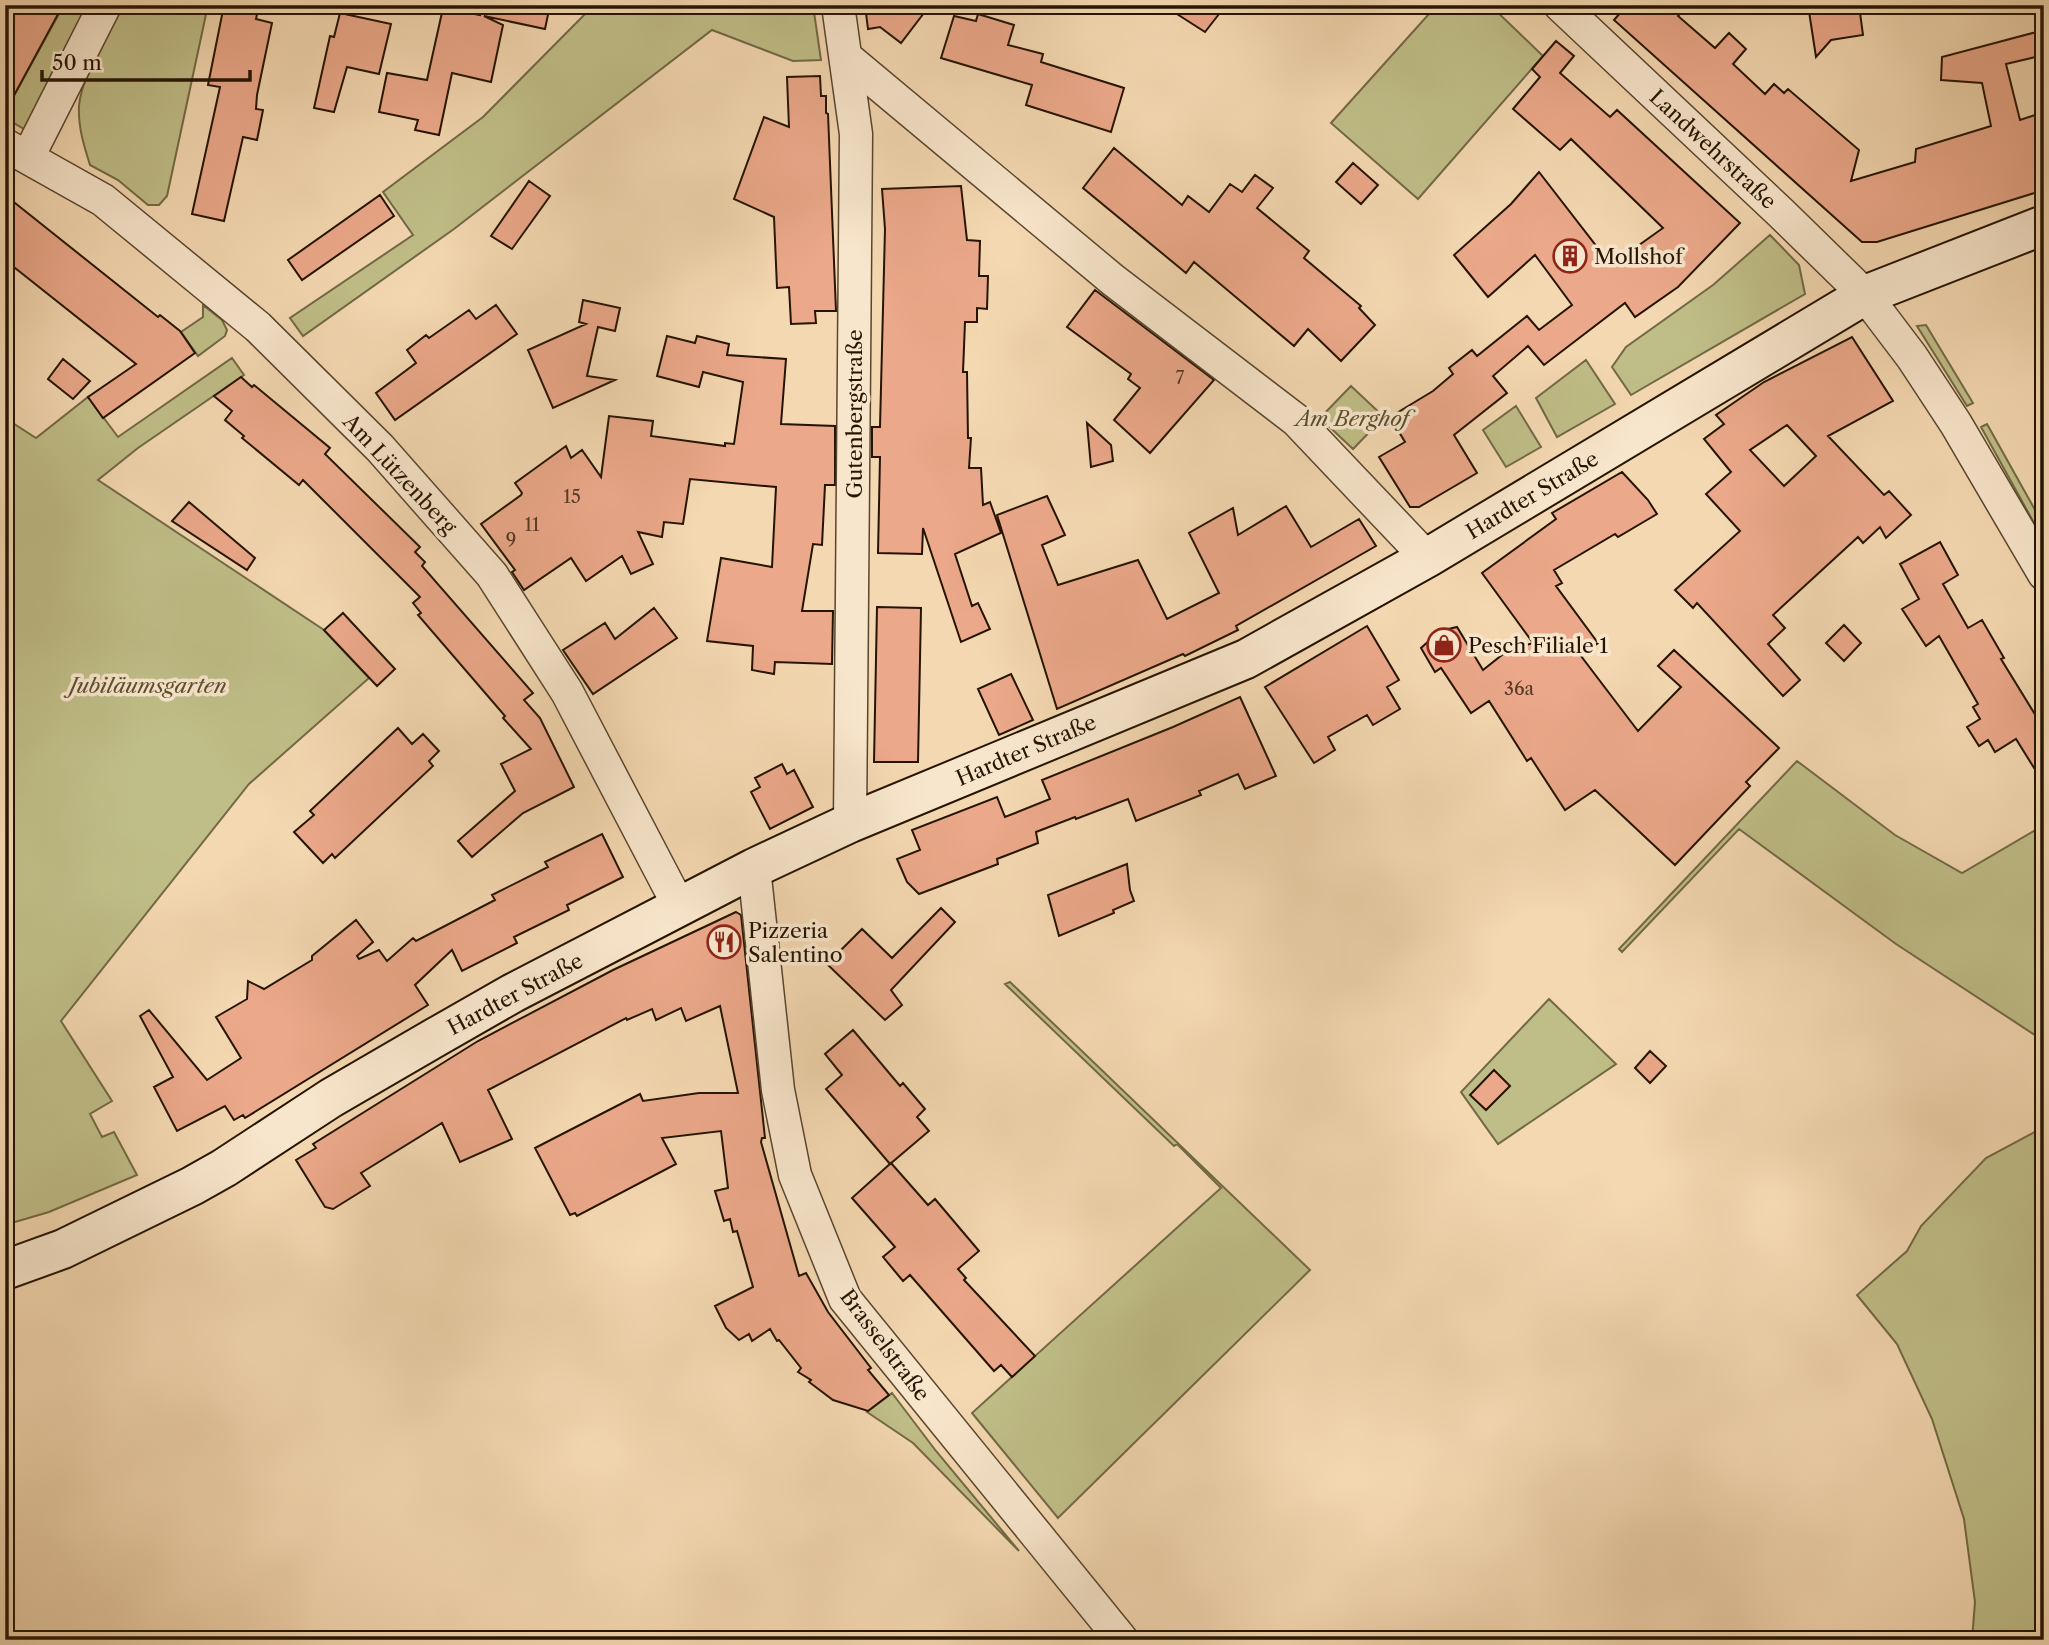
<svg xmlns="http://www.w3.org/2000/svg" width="2049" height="1645" font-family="'Libre Caslon Text',serif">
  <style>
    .green { fill: #c0be88; stroke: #726945; stroke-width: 2 }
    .building { fill: #eba88a; stroke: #251402; stroke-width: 2; fill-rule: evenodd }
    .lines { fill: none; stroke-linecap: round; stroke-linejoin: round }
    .street-casing { stroke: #59452e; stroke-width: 35 }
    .secondary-casing { stroke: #251402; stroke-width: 42 }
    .street { stroke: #f8e6cc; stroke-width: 32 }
    .secondary { stroke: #f8e6cc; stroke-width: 38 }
    .labels { text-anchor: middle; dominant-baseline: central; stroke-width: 7; stroke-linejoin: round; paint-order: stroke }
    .number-label { font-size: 18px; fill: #563924 }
    .street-label { font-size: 21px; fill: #251402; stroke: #f8e6cc }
    .poi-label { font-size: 21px; fill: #251402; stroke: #f8e6cc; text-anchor: start }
    .park-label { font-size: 21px; font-style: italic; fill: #5b5031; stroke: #f8e6cc }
  </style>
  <rect width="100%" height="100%" fill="#f4d8b1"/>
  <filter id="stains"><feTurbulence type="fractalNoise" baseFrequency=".00286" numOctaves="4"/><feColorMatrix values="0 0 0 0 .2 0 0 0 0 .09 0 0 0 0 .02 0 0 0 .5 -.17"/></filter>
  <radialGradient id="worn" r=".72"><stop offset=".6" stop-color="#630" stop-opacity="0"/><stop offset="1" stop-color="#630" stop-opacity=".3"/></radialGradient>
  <!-- green -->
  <path class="green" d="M84,5H91L26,130L5,118V112L60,12L76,10Z
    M121,5H208L167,196L159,205H148L118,180L90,165C84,146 78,127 79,106C81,77 109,33 121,5Z
    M594,5H813L821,60L793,61L712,30L454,229L303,336L290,318L413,235L383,192L483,117Z
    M1437,5H1490L1543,56L1418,199L1331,123Z
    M1770,235L1799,265L1805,294L1631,395L1612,367L1626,347L1713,285Z
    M203,305L222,320L227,330L225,336L198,356L181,332L203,317Z
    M1926,325L1973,403L1967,406L1917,326Z
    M232,358L244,375L138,448L98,480L324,630L369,678L249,784L61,1021L112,1101L90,1114L102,1137L114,1132L137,1175L49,1212L5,1225V418L36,438L88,397L118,437Z
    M1586,360L1615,404L1557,437L1536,398Z
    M1351,386L1384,417L1353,449L1320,418Z
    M1516,406L1541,447L1506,467L1483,430Z
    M1987,424L2044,526V541L1981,427Z
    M1797,761L1895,835L1962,873L2044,825V1041L1896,944L1739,829L1622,952L1619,949Z
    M1010,982L1310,1270L1058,1518L972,1413L1221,1188L1177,1144L1174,1146L1005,984Z
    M1549,999L1616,1064L1498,1144L1461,1092Z
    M2044,1127V1640H1972L1975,1602L1964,1519L1932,1419L1897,1344L1857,1295L1907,1251L1921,1226L1986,1158Z
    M892,1393L936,1451L1019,1551L913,1443L867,1412Z"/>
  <!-- building -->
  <path class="building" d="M5,5H63L5,112Z
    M224,5H259L256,19L272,23L257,95L256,109L263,110L257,140L243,137L224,221L192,214L220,87L208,85Z
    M481,5H550L545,29L484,16L503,25L491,82L452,73L439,135L415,130L418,120L379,112L387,73L427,80L443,8L480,15Z
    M865,5H930L901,43L880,27L868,29Z
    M1163,5H1226L1205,32Z
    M1627,5H1688L1678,16L1715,48L1729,33L1746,49L1733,64L1765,94L1774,84L1784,93L1788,89L1859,150L1851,181L1915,162L1916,149L1991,126L1982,83L1941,80L1942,57L2044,30V55L2006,64L2020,120L2044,112V190L1877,242H1862L1614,20Z
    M1808,5H1859L1863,35L1831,40L1816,57Z
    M340,13L391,24L379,74L347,67L334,112L314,108L330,36L334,37Z
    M978,14L1014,25L1008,45L1043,54L1041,62L1124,88L1111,132L1026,105L1032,85L941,58L954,16L976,21Z
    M1556,41L1574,56L1560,73L1610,117L1617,110L1740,223L1678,287L1635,317L1625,303L1544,365L1528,346L1493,376L1507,393L1454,435L1477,473L1419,507H1410L1379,457L1405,442L1390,417L1433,391L1453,374L1449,368L1472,350L1477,356L1527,316L1539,330L1572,305L1535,255L1488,297L1454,255L1511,204L1539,172L1611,265L1663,228L1571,139L1560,150L1513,109L1540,77L1532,69Z
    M820,76L821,96H826V113L828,114L836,311H815L816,323L791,324L789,287L777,288L774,217L734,199L764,117L789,127L787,77Z
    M1114,148L1182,205L1188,196L1209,212L1230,184L1242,192L1255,175L1273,188L1257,208L1309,251L1304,258L1361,306L1359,308L1375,325L1341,361L1308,329L1294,346L1194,262L1186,273L1083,188Z
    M1353,163L1378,185L1361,204L1336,182Z
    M529,181L550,196L512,249L491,236Z
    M961,186L967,240L980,241L979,276H988L987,309L977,308V322H965L963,372H967L968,438H971L969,468H981L983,505L990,502L1001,533L955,554L972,606L978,603L990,629L961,642L923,528L922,554L878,553L880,457H872V427H880L885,229L882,189Z
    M5,195L158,317L160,315L180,331L195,353L103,418L88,397L136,364L5,260Z
    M380,195L394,216L302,280L288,260Z
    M1095,290L1214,380L1150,453L1114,420L1140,388L1128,379L1131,374L1067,327Z
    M583,300L620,308L615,331L598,327L587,376L615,380L553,408L528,350L586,324L579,322Z
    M496,305L517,334L395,420L376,393L416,363L407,350L426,335L429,338L469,310L476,319Z
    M667,336L695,343L697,336L729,344L727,355L786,359L781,424L835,426V485H825L822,545L813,544L802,611H833L832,664L775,662L774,674L752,670L753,646L707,641L721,558L772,567L776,487L690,479L683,524L664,522L662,537L638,532L653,564L631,574L622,556L586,581L571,558L524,590L512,572L515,570L481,524L521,495L522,493L515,483L566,446L571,458L582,450L601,477L609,416L653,421L651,436L725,446V443L734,444L743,382L703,372L699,387L657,376Z
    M1852,337L1893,401L1828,436L1884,495L1889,491L1911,515L1886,538L1880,527L1863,543L1858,537L1773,615L1785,628L1768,644L1800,680L1783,696L1697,603L1693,608L1675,590L1740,531L1706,494L1731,472L1704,439L1724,424L1716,415L1764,382ZM1787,425L1816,456L1784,486L1750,450Z
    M63,359L90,381L73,399L48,379Z
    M241,377L252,387L254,385L330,448L325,454L420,547L415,552L425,562L422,566L533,693L524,700L540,718L574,787L523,813L472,857L458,841L515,791L501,764L531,749L503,718L505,716L418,615L421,613L413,603L420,597L303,480L299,485L242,438L244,436L225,420L232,411L214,396Z
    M1087,423L1111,445L1113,461L1091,467Z
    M1622,472L1648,500L1657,514L1618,537L1615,534L1554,570L1562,583L1556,586L1598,643L1581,656L1638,731L1681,687L1658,666L1674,650L1779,748L1746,782L1750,786L1675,865L1595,790L1565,810L1531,758L1527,761L1489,701L1471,713L1441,668L1435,672L1421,648L1440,631L1457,627L1483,670L1507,651L1533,643L1482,573L1556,519L1552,513Z
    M1047,496L1065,535L1042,545L1058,585L1138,560L1167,619L1219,593L1189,533L1233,508L1238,535L1286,506L1311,547L1359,519L1376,546L1236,626L1238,630L1185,656L1183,654L1057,709L997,515Z
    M189,502L255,558L247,570L172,521Z
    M1940,542L1958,575L1943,584L1968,628L1982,620L2004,658L2001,659L2044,729V784L2016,739L1995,752L1988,740L1979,746L1967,727L1980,719L1973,707L1978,704L1939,636L1926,646L1902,609L1919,599L1900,564Z
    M877,607L921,608L918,762H874Z
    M654,608L677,638L593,694L563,650L605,623L615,639Z
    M343,613L395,669L377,686L324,630Z
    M1844,625L1861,643L1844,661L1826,643Z
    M1367,626L1399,680L1387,687L1400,709L1373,725L1367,715L1328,737L1335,750L1314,763L1265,687Z
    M1011,674L1033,720L999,735L978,689Z
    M1240,697L1276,776L1245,789L1238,774L1199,791L1201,795L1136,821L1128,799L1076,819L1075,817L1036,832L1038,843L997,859L998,864L919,894L907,882L897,859L920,850L912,830L997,797L1005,817L1050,799L1042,780L1173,727Z
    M398,728L412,744L423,734L439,751L429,761L433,766L335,858L332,854L323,863L294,832L314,815L310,811Z
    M782,764L787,774L794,770L813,807L770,829L751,792L760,787L755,778Z
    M602,834L623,877L567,905L569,910L514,937L517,943L462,971L452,950L415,985L428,1005L245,1118L243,1115L234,1120L225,1106L177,1131L154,1087L173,1077L140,1016L149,1010L207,1080L241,1058L216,1017L247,999L248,981L264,989L312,960V956L356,920L373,942L357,956L359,959L379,950L387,961L413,938L416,941L495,900L492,895L548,867L545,862Z
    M1127,864L1130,890L1134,901L1113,910L1114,913L1059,936L1048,895Z
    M941,908L955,922L891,990L902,1005L885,1020L827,964L862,929L892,958Z
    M736,912L741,915L765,1138H762L761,1142L799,1276L806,1273L828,1312L871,1368L868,1370L889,1395L868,1411L833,1400L809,1382L811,1380L798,1372L801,1368L779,1340L777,1341L770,1329L752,1341L749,1334L739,1340L726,1328L715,1306L753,1287L737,1231L733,1232L730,1219L724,1221L715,1191L728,1188L721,1131L662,1138L676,1164L577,1216L575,1213L570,1215L535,1148L640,1094L643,1101L699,1093H738L720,1006L686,1021L681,1008L656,1020L652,1009L627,1020L626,1018L488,1090L512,1139L460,1162L442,1123L361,1173L370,1186L333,1209L325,1207L296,1160L316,1148L313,1144L478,1041L613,970Z
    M853,1030L900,1086L903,1083L925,1109L917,1117L929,1131L890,1164L826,1089L842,1075L825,1054Z
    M1650,1051L1666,1066L1650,1083L1635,1068Z
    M1494,1070L1510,1086L1486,1110L1470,1095Z
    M891,1163L928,1205L935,1199L979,1251L958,1269L966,1278L964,1280L1035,1356L1012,1377L1001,1365L994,1371L910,1275L903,1281L883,1257L895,1247L852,1198Z"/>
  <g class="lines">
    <defs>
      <path id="street" d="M838,5L856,134L850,823
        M1560,5L1781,213L1865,295L1912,357L1956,424L2044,574
        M847,58L1113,280L1296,420L1427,558
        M5,145L103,200L258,327L380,448L492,575L567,692L679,906
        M28,157L105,5
        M754,868L778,1090L795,1175L845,1299L1122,1640"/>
      <path id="secondary" d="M5,1270L63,1249L192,1186L224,1168L331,1098L436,1037L513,993L754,868L850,823L1246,659L1427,558L1865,295L2044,225"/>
    </defs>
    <!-- street casing -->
    <use href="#street" class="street-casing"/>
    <!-- secondary casing -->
    <use href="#secondary" class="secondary-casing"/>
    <!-- street -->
    <use href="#street" class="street"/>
    <!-- secondary -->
    <use href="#secondary" class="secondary"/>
  </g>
  <!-- icons -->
  <defs>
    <symbol id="building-ring" viewBox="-11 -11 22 22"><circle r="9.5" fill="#f8e6cc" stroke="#8f2418" stroke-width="1.5"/><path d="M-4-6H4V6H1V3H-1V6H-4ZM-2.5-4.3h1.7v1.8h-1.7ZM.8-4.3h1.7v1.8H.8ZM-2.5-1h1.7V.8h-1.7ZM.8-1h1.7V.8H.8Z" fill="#8f2418"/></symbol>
    <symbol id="shop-ring" viewBox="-11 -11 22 22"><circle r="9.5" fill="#f8e6cc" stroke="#8f2418" stroke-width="1.5"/><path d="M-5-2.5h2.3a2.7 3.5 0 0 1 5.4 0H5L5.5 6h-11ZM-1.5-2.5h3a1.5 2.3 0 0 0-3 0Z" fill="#8f2418"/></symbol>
    <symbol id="restaurant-ring" viewBox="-11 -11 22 22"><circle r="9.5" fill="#f8e6cc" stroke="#8f2418" stroke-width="1.5"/><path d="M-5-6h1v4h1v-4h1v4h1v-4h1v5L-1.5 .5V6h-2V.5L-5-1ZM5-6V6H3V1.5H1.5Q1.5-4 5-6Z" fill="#8f2418"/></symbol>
  </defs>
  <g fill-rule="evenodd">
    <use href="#building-ring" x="1551" y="237" width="38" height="38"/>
    <use href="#shop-ring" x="1425" y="626" width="38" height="38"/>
    <use href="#restaurant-ring" x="705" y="923" width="38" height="38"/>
  </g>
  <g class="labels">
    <!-- number labels -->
    <g class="number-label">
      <text x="1180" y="378">7</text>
      <text x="572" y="497">15</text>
      <text x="532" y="525">11</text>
      <text x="511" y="540">9</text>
      <text x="1519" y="689">36a</text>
    </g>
    <!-- street labels -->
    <g class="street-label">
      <text transform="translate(1713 149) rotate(43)">Landwehrstraße</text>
      <text transform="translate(854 414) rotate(-90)">Gutenbergstraße</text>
      <text transform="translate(400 474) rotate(47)">Am Lützenberg</text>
      <text transform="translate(1532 495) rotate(-31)">Hardter Straße</text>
      <text transform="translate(1026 750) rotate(-23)">Hardter Straße</text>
      <text transform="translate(515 994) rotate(-28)">Hardter Straße</text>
      <text transform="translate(885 1345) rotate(53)">Brasselstraße</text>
    </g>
    <!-- poi labels -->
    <g class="poi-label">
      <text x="1594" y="256">Mollshof</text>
      <text x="1468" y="645">Pesch Filiale 1</text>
      <text x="748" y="930">Pizzeria<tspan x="748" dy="24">Salentino</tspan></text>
    </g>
    <!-- park labels -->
    <g class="park-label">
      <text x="1352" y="418">Am Berghof</text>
      <text x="148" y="685">Jubiläumsgarten</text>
    </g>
  </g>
  <!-- margin -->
  <rect width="2049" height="1645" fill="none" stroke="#f4d8b1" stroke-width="28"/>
  <rect x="7" y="7" width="2035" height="1631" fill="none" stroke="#251402" stroke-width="3.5"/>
  <rect x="14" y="14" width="2021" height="1617" fill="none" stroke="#251402" stroke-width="2"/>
  <!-- scale -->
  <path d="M42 70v10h208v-10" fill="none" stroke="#251402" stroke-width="3.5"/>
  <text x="52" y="70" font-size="21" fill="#251402" stroke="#f8e6cc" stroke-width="5" paint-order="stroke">50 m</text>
  <rect width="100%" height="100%" filter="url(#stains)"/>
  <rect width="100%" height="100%" fill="url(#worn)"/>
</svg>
